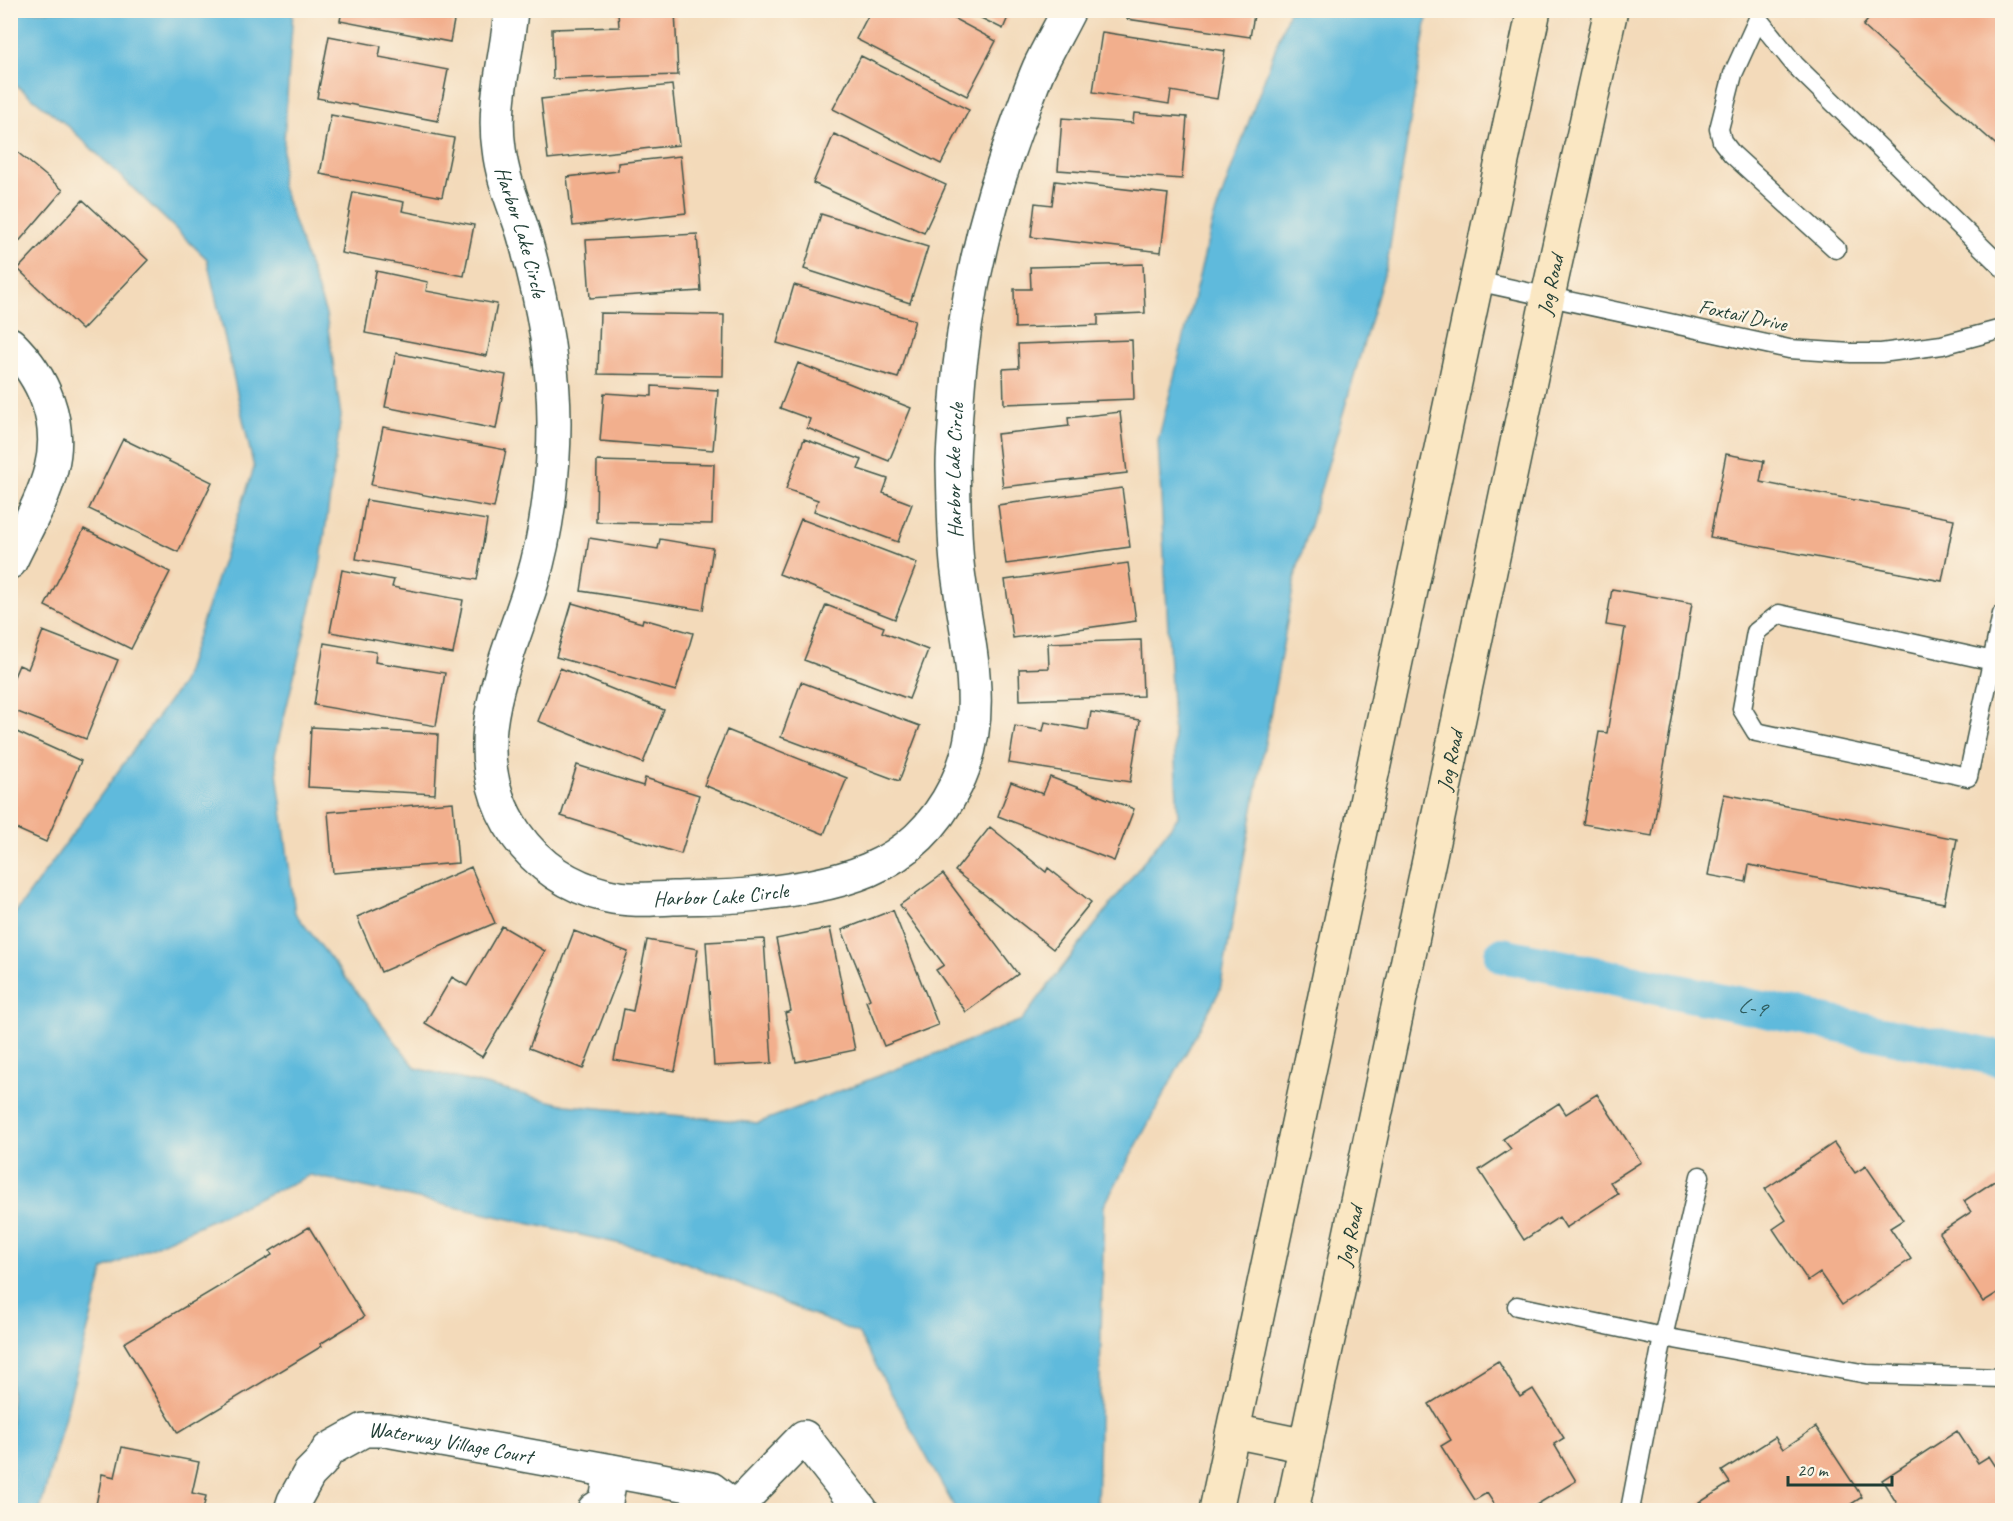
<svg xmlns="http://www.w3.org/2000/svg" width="2013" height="1521" font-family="Caveat,sans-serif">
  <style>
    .water { fill: #5ebadc; stroke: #3e7c88; stroke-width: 1.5 }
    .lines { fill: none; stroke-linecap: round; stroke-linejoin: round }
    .canal { stroke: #5ebadc; stroke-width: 36 }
    .building { fill: #f2af8d }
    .lane-casing { stroke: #3f5548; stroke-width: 21 }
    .street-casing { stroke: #3f5548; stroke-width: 36 }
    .secondary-casing { stroke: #3f5548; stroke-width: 36 }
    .lane { stroke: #fff; stroke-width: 18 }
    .street { stroke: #fff; stroke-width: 33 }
    .secondary { stroke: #fae7c3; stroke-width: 33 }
    .labels { text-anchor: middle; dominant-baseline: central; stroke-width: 5; stroke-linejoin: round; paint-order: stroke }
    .street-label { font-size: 21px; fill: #1f3d34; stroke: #fcf5e5 }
    .water-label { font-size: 22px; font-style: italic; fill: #2f5c5e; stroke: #fcf5e5 }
  </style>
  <rect width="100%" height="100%" fill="#fcf5e5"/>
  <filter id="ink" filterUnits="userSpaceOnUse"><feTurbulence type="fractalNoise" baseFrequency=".0167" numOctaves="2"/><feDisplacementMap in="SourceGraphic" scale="12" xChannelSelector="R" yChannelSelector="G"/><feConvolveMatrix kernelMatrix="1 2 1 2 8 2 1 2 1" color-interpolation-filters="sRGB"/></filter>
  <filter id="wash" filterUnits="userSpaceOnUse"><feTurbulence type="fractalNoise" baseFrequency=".008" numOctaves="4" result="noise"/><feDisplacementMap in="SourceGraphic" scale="24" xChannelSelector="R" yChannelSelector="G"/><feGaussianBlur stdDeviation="1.35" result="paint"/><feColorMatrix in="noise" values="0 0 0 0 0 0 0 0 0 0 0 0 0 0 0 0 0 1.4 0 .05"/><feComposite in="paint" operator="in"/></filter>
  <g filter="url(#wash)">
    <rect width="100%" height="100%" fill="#f3daba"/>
    <!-- water -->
    <path class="water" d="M10,11H293L281,184L326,314L341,416L320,568L275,755L295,913L416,1068L566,1105L758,1123L1022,1020L1178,817L1158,441L1213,220L1289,11H1428L1387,264L1296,573L1220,990L1104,1206L1097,1510H956L858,1333L662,1253L310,1175L104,1269L40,1510H11V919L182,683L254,468L207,259L68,126L11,81Z"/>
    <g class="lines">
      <!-- canal -->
      <path class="canal" id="s1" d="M1502,955L2002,1059"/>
    </g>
    <g id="blocks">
      <!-- building -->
      <path class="building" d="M342,10H456L450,42L340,21Z
        M675,10L678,75L553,79L552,29L619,27L618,12Z
        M871,10H938L996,41L967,96L856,39Z
        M965,10H1011L1003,29Z
        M1128,10H1255L1250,37L1127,19Z
        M1876,10H1989L2002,22V150L1863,26Z
        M1102,32L1225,51L1217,99L1171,91L1169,104L1093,92Z
        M329,36L381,46L379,57L448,70L438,121L317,98Z
        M861,56L969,110L941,164L833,109Z
        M672,85L679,145L548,159L541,99Z
        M1134,113L1187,117L1182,179L1058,170L1062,118L1133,123Z
        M331,115L454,138L442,197L320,174Z
        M834,134L946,185L924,233L813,183Z
        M10,146L63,190L10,252Z
        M680,156L686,213L573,226L567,177L618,171V163Z
        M1055,181L1168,194L1161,252L1031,237L1035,203L1052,205Z
        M353,192L404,202L402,211L474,225L464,276L341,253Z
        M83,200L148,260L82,330L18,269Z
        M821,214L928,247L910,303L804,269Z
        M697,234L701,291L590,298L586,240Z
        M1143,264L1145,313L1098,315V325L1015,328L1014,289H1031L1030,267Z
        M376,271L428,282L426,291L497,304L487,356L365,333Z
        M794,285L915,320L898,378L777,343Z
        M600,313L724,315L723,376L598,374Z
        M1132,340L1134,399L1004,404L1003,369L1019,368L1018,344Z
        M396,353L506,375L496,429L385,407Z
        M798,363L911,408L889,461L807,428L810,419L780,408Z
        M652,386L718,390L713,450L600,441L604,393L652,396Z
        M1120,412L1127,473L1003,487L997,434L1069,426L1068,418Z
        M383,427L506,450L494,508L371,485Z
        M123,439L212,482L178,552L89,509Z
        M804,439L862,460L858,469L888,479L883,493L912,504L898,542L814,511L818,500L786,489Z
        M1726,454L1764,461L1760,482L1954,519L1942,581L1710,537Z
        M597,461L714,464L712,524L596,522Z
        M1122,488L1130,547L1006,564L998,505Z
        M366,500L487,520L477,580L356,559Z
        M801,519L917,563L895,619L779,574Z
        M84,529L170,572L131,649L45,606Z
        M589,538L658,549L660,539L713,548L703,610L581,591Z
        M1128,563L1136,621L1013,638L1005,580Z
        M342,570L394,580L392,587L463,600L453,654L330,632Z
        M1612,589L1692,603L1652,836L1583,824L1599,732L1607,733L1625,628L1606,625Z
        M572,603L642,623L643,619L693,633L676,691L556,657Z
        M826,605L884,627L882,632L928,650L909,699L804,660Z
        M43,631L118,660L86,739L10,709V686L19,665L28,669Z
        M1141,640L1143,696L1020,700L1019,669L1049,668L1048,643Z
        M324,643L376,652L375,662L445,673L436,726L314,705Z
        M560,668L664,710L643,763L538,721Z
        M801,682L920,726L899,781L781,737Z
        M1091,712L1140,720L1130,782L1009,763L1015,726L1043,731L1045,722L1088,730Z
        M311,727L438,734L435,794L308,787Z
        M10,729L81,761L46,842L10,826Z
        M727,730L847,778L824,834L704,785Z
        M577,765L643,786L645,778L699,795L681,854L561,816Z
        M1050,777L1134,809L1114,861L998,816L1011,782L1043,794Z
        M1724,794L1957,839L1944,903L1749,865L1746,882L1708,875Z
        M453,802L458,863L333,873L328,812Z
        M990,827L1046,872L1048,868L1091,902L1053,949L955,871Z
        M471,867L495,923L381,972L357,917Z
        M943,874L1018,974L966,1012L936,970L944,965L900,905Z
        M893,910L938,1025L884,1046L866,1001L870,999L842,930Z
        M502,926L545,951L482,1057L425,1023L452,977L467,986Z
        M830,928L855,1050L796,1062L785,1013L791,1011L776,939Z
        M574,931L628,952L583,1069L529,1048Z
        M764,939L772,1063L714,1066L706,942Z
        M647,940L698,949L675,1071L614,1060L624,1009L633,1011Z
        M1597,1094L1641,1162L1610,1182L1618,1194L1566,1228L1559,1217L1524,1240L1479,1170L1511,1149L1503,1139L1559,1103L1566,1114Z
        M1834,1143L1855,1173L1866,1166L1903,1220L1890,1228L1911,1259L1842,1305L1820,1273L1808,1281L1773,1229L1786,1220L1765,1189Z
        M2002,1176V1290L1983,1302L1939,1233L1971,1212L1964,1201Z
        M309,1227L364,1317L320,1344L322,1346L178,1433L124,1343L272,1255L270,1251Z
        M1498,1361L1520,1397L1533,1389L1564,1438L1554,1444L1576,1481L1528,1510H1498L1487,1493L1475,1500L1441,1446L1451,1440L1429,1404Z
        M1816,1427L1862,1497L1842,1510H1704L1699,1503L1730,1483L1722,1471L1775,1437L1783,1449Z
        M1957,1431L1978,1463L1989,1456L2002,1476V1510H1901L1882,1480Z
        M122,1447L199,1462L192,1493L206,1496L203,1510H95L102,1474L115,1477Z"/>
    </g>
  </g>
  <g filter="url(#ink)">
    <use href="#blocks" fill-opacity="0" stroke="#3f5548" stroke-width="1.5"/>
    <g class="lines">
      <defs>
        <path id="lane" d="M1759,10L1758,19L1795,65L2002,267
          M1758,19L1733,74L1719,129L1722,141L1732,154L1836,249
          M1476,281L1789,349L1851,353H1881L1942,345L2002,329
          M1993,661L1779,614L1756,632L1742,709L1756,732L1968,777L2002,614
          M1517,1306L1663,1337L1867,1374L2002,1378
          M1630,1510L1663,1337L1700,1176"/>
        <g id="street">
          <path id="s2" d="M511,10C507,57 492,102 499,149C502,178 514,204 523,232C541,294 554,357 554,423C554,474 547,533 532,582C517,630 496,677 490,727C481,808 530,877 608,896C629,901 651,899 673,898C698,897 723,898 748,895C837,885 912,874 956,785C992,711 965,639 957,563C954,531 954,498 953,466C953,448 955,430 956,412C962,311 984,213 1020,118C1026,102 1032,84 1039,68C1048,49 1059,30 1069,10"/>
          <path d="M10,344C44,377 63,422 51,469C43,501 24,532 10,562"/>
          <path d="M736,1507L804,1437L861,1510"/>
          <path id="s3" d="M291,1510L294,1501L309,1474L321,1462L328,1450L364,1430H386L711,1489L738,1510"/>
          <path d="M594,1510L606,1502L611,1471"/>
        </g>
        <g id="secondary">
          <path d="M1233,1431L1306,1446"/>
          <path d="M1216,1510L1534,10"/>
          <path id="s4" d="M1292,1510L1548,296L1611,10"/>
        </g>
      </defs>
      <!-- lane casing -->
      <use href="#lane" class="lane-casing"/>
      <!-- street casing -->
      <use href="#street" class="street-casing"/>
      <!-- secondary casing -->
      <use href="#secondary" class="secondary-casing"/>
      <!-- lane -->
      <use href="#lane" class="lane"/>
      <!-- street -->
      <use href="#street" class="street"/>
      <!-- secondary -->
      <use href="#secondary" class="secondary"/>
    </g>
  </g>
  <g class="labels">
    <!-- street labels -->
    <g class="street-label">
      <text stroke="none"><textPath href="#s2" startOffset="226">Harbor Lake Circle</textPath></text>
      <text stroke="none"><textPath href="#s4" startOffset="1252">Jog Road</textPath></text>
      <text transform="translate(1743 315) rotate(12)">Foxtail Drive</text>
      <text stroke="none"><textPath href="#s2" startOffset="1666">Harbor Lake Circle</textPath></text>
      <text stroke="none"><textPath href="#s4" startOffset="766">Jog Road</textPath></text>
      <text stroke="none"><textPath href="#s2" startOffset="1072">Harbor Lake Circle</textPath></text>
      <text stroke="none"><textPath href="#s4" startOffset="280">Jog Road</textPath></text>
      <text stroke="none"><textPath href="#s3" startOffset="200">Waterway Village Court</textPath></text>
    </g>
    <!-- water labels -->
    <g class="water-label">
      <text stroke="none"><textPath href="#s1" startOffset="255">L-9</textPath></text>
    </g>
  </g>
  <!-- margin -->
  <rect width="2013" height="1521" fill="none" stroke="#fcf5e5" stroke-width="36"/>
  <!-- scale -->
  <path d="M1788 1476v9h104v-9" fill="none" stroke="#1f3d34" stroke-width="3"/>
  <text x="1797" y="1476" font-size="18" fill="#1f3d34" stroke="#fcf5e5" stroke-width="4.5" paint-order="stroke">20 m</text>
</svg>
